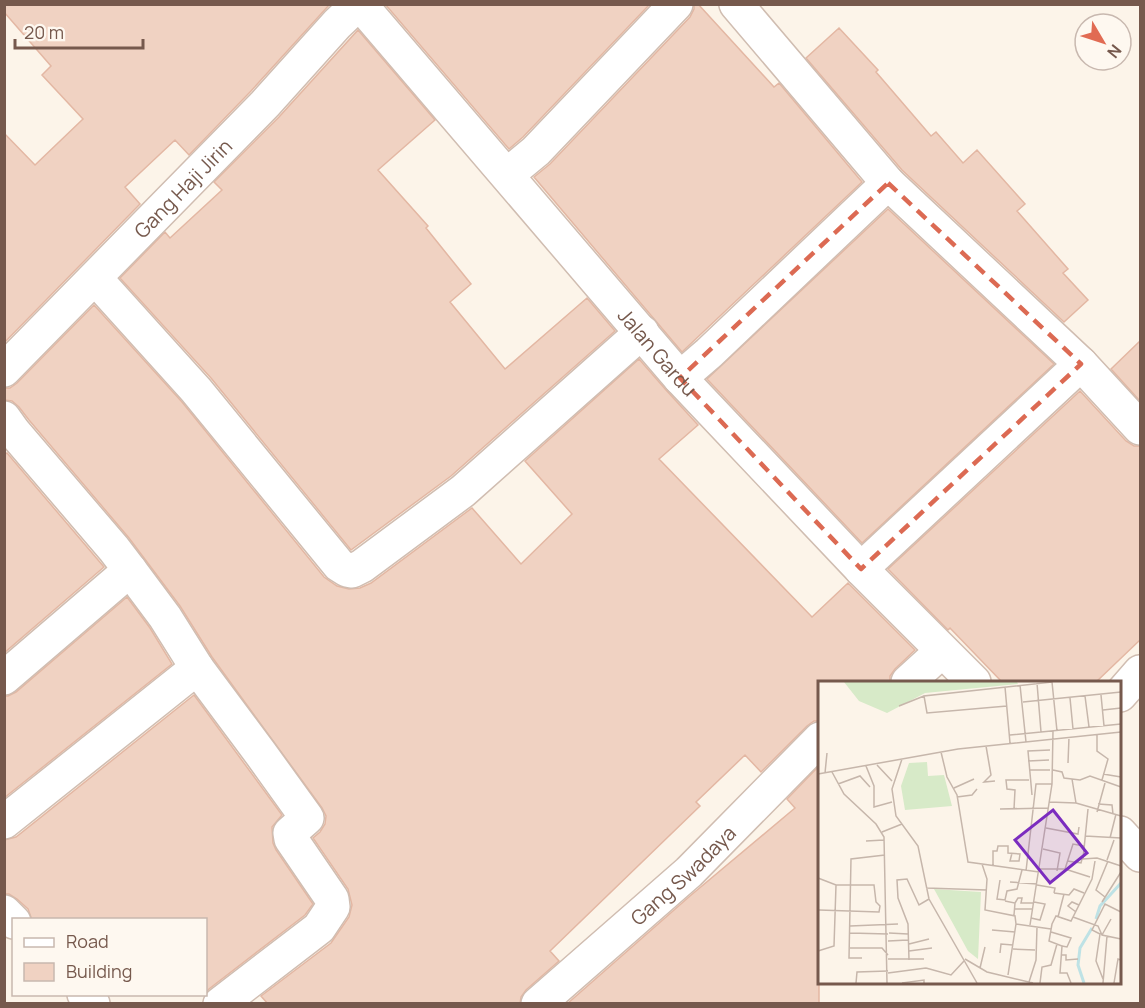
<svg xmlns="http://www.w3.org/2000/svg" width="1145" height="1008" font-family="Manrope,sans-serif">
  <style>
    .building { fill: #f0d2c2; stroke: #e3b7a3; stroke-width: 1.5 }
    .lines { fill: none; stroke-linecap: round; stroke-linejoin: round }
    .street-casing { stroke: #d0bdb1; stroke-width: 36 }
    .street { stroke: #fff; stroke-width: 33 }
    .marked { fill: none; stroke: #dc6a53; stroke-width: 4.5; stroke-dasharray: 12 8; stroke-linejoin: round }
    .labels { text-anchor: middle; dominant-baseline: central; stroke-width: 5; stroke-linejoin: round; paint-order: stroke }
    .street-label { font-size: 20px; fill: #76594d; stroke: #fef8f0 }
    .inset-river { fill: none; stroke: #bee2e5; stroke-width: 3 }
    .inset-road { fill: none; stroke: #c6b6ab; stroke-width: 1.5 }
    .view { fill: #7b2cbf; fill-opacity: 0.15; stroke: #7b2cbf; stroke-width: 3 }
    .inset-edge { fill: none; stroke: #76594d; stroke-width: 3 }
  </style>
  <rect width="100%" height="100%" fill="#fcf4e9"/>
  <!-- building -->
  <path class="building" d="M4,4H330L251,91L189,155L175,140L125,187L140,204L4,343V133L35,165L83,119L42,75L51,66L4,12Z
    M385,4H650L523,137L509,149Z
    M694,4H698L774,87L779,83L862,182L682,352L534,177L550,164L690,17L694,9Z
    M839,28L878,70L876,72L931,136L936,132L963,163L977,150L1025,204L1017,211L1068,269L1063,273L1088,300L1064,322L902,170L806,58Z
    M358,30L435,120L378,170L428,226L426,228L471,284L450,302L505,369L587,298L615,331L451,476L351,550L211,378L120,278L165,232L170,238L222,190L214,182L279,117Z
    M888,209L1054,364L862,543L707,379Z
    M94,305L182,402L324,577L337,586L349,589L360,588L371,583L472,508L521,564L572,514L525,461L639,359L666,390L698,425L659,459L812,617L848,583L915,650L895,669L890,676V682H819V721H814L807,726L761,772L745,755L696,802L700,806L550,951L559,961L526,990L521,997L520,1004H268L261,996L331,943L349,917L352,905L348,889L313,838L320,832L325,824L326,816L322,808L212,657L180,606L129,538L29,420L19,407L12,401L4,400V388H10L17,383Z
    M1140,341V401L1111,369Z
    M1080,391L1126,441L1134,446H1140V640L1096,682H1002L950,628L948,630L888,569Z
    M7,453L104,567L4,653V455Z
    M127,597L150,628L172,664L4,798V696H8L16,692Z
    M194,695L282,815L272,827L273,843L276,850L313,904L305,915L209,989L206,993V920H32L28,909L17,899L9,894H4V840L16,837Z
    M819,766V1004H567L690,896L795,808L787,799Z"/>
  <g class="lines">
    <defs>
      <g id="street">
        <path id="s1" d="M360,4L680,378L861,569L974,682"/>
        <path d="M736,4L888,183L1081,364L1140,428"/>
        <path d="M507,175L536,151L676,4"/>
        <path d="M95,278L196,390L339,565L347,570L352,571L362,566L463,491L642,332"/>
        <path id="s2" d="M4,370L265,104L337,24L358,4"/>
        <path d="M680,378L709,353L888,183"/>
        <path d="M4,418L14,432L114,549L130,570L165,617L197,668L261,754L307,818L290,833L291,839L332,899L333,907L319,928L220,1004"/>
        <path d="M861,569L1081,364"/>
        <path d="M4,678L130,570"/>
        <path d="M908,682L942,651"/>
        <path d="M1120,695L1140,672"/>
        <path d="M4,822L197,668"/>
        <path d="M1120,833L1140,855"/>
        <path d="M4,912L14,922"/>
        <path d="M84,994L93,1004"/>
        <path id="s3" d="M538,1004L689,872L820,739"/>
      </g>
    </defs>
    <!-- street casing -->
    <use href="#street" class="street-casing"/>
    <!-- street -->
    <use href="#street" class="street"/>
  </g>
  <!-- marked area -->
  <path class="marked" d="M888,183L1081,364L861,569L680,378Z"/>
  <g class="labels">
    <!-- street labels -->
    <g class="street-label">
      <text stroke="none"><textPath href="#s2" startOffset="255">Gang Haji Jirin</textPath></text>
      <text stroke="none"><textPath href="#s1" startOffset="458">Jalan Gardu</textPath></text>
      <text stroke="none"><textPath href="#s3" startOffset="194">Gang Swadaya</textPath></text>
    </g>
  </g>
  <!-- overview -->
  <g transform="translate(818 681)">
    <rect width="303" height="303" fill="#fcf4e9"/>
    <path d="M26,1H199L200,3L107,12L69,32L41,20ZM109,81L110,95L126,94L134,125L87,129L83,105L91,82ZM116,208L163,211L160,278L150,270Z" fill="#d7eac8"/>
    <path class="inset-river" d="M278,238L282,225L303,202M266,302L260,284L262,267L274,247"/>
    <path class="inset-road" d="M219,2L223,51M202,4L208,61M187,6L192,62M283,14L286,45M267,15L271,46M252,17L255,48M205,21L303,11M81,25L106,15M189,25L109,32L106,15L234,1L239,50M285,29L303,27M279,53V70L290,78L284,99M192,54L303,43M168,65L173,94L166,101L177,100M123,71L129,96L139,114L150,181L221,191M84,78L74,108L78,135L100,165L111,218L159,302M210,80L231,79M250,82L251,56M59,84L74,100M48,85L56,105V126L74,121M211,89H232M235,89L244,91L246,97L262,99L272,95L303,106M14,91L26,113L58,143L66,156L69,302M7,92L9,72M0,93L140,68L303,51M285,93L303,96M254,98L258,122M20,103L42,95L52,106M136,107L156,98M214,114L210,70L232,69M139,116L154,114L159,108M231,121L258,122L303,135M280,123L294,124L295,133M182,128L230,127M196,128L197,109L189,108L188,99H211M270,128L265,178L279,177L303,185M279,131L287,102M228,147L260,153L261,146M64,151L84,143M267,155L303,157M292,157L298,133M48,160L66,159M225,168L242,172L239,190M289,179L296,159M249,180L263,182L264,178M164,183L169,198L167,229L197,235L198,243M175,184V170H179L180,165H190V172L202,173L201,180H192L194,172M221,188H247L272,196M247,188L255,163L266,165M208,190L218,103H234M0,197L18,204H56L58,221L62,225L61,231L1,229M182,199L179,218L187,219L189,210L199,208L204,189M192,201L219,203M219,204L237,207L236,212M108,207L169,209M236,212L251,214L256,208L266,212M287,216L278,209L290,180M187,220L197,222L196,234M284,221L303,191M197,222L200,217H204L203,222H216M196,228H215M258,231L250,225L254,221L261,224M240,236L246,213M255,236L280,245L284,254L303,258M213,237L222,239L227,223L216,221M212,244L234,103L235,50M32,245L80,243M174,249L197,251M233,251L253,257L249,266L244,265M32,252L70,253M71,252L90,253M284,254L293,238M70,260L90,259M91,263L111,258M32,267H64L70,274M195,268L217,269M0,270L16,265L18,204M91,270L114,267M182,272L183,263L195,264M243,274H248V279L260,278M44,277H31L33,178L67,174M70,278H106M147,278L169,291L215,302M91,279L90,243L80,217L79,199L89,198L101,224L111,218M108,287L133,294L146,280M162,287L167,266M70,292L108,287M190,294L198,243L233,248M285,298L278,280L282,253L274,249L287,223L303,231M211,301L218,279L219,246M38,302L39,291L70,290M84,302L106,299V302M222,302L224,286L233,284L239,263M253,302L249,292H242L244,265L231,260L234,243L238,235L253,240L274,198L277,180M285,302L289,255M296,302L300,278L303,279"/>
    <path class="view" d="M235,129L269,172L232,202L197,159Z"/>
    <rect width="303" height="303" class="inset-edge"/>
  </g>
  <!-- border -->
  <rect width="1145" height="1008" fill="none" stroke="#76594d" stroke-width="12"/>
  <!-- legend -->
  <rect x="12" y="918" width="195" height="78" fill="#fef8f0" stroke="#c8b8af" stroke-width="1.5"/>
  <rect x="24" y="938" width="30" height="9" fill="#ffffff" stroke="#c8b8af" stroke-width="1.5"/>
  <text x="66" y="948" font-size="18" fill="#76594d">Road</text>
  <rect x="24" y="963" width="30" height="18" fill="#f0d2c2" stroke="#c8b8af" stroke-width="1.5"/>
  <text x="66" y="978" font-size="18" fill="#76594d">Building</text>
  <!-- north arrow -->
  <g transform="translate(1103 42) rotate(129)"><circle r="28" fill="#fef8f0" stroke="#c8b8af" stroke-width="1.5"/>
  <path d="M0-4.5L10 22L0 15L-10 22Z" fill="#e16b53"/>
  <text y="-9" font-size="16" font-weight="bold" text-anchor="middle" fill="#76594d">N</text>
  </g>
  <!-- scale -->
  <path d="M15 39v9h128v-9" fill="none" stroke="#76594d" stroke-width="3"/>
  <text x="24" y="39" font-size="18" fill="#76594d" stroke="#fef8f0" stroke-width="4.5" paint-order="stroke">20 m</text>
</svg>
